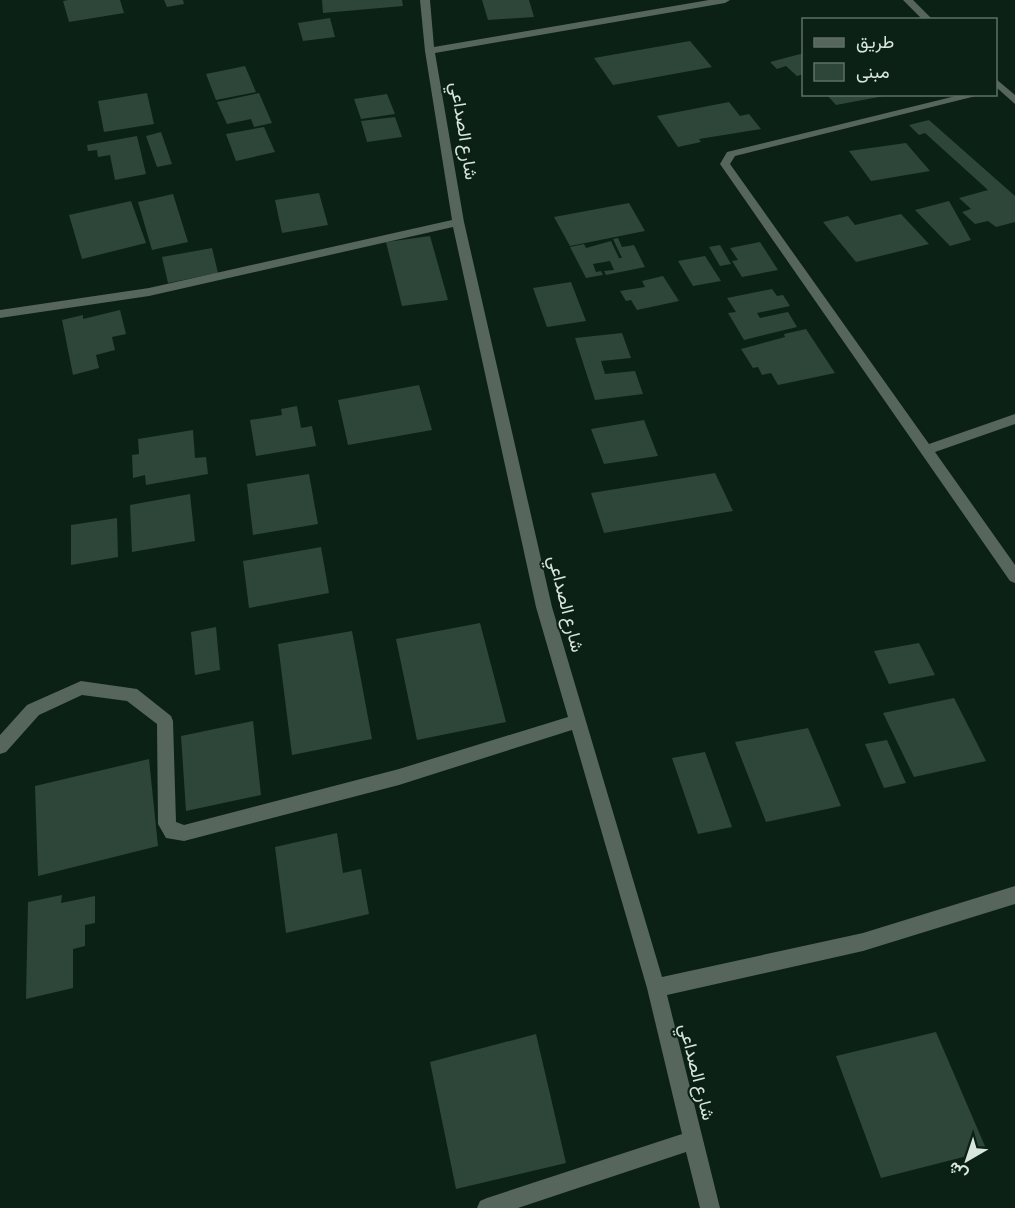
<svg xmlns="http://www.w3.org/2000/svg" width="1015" height="1208" font-family="'Alegreya Sans',Vazirmatn,sans-serif">
  <style>
    .building { fill: #2e4539 }
    .lines { fill: none; stroke-linecap: round; stroke-linejoin: round }
    .minor { fill: #57665d; fill-rule: evenodd }
    .labels { text-anchor: middle; dominant-baseline: central; stroke-width: 4.5; stroke-linejoin: round; paint-order: stroke }
    .street-label { font-size: 18px; fill: #d9e6de; stroke: #0b2116 }
  </style>
  <rect width="100%" height="100%" fill="#0b2116"/>
  <!-- building -->
  <path class="building" d="M68,0H120L124,13L69,22L63,1Z
    M164,0H183L184,4L167,7Z
    M322,0H402L403,6L323,13Z
    M482,0H529L534,17L488,20Z
    M330,18L335,37L303,41L298,23Z
    M690,41L712,67L613,85L594,58Z
    M804,53V74L797,76L786,66L777,69L770,62Z
    M245,66L256,92L216,100L206,74Z
    M147,93L154,124L104,132L98,101Z
    M259,93L272,123L254,127L251,119L227,124L217,102Z
    M387,94L395,114L361,119L354,99Z
    M826,94H884V96L836,105Z
    M729,102L740,116L749,114L761,129L699,139L701,142L678,147L657,116Z
    M395,117L402,137L367,142L361,121Z
    M929,120L1015,196V222L996,227L988,221L975,224L962,212L971,209L959,198L988,190L925,133L919,135L909,125Z
    M264,127L275,152L236,161L226,134Z
    M161,132L172,164L157,167L146,136Z
    M137,136L146,174L115,180L110,155L98,157L97,150L88,151L87,145Z
    M906,143L930,171L871,181L849,151Z
    M319,193L328,225L282,233L275,200Z
    M173,194L188,242L152,250L138,202Z
    M131,201L146,243L82,259L69,215Z
    M949,201L971,240L950,246L915,210Z
    M629,203L645,231L570,246L554,217Z
    M901,214L929,244L856,262L823,222L848,216L855,225Z
    M430,236L448,300L402,306L386,242Z
    M618,238L622,247L634,245L645,267L606,275L604,271L614,270L610,261L593,264L596,272L601,271L603,275L586,278L570,247L584,244L586,248L611,241L619,258H622L613,239Z
    M760,242L778,270L742,277L732,261L738,260L730,248Z
    M720,245L731,264L720,266L709,247Z
    M212,248L218,273L168,283L162,257Z
    M705,256L721,281L693,286L678,261Z
    M663,276L679,301L637,310L631,300L626,301L620,291L645,287L642,281Z
    M571,282L586,321L547,327L533,288Z
    M772,289L777,296L783,295L790,306L757,313L760,318L788,312L797,327L744,340L728,313L736,312L727,298Z
    M120,310L126,334L112,337L115,350L96,355L99,368L73,375L62,320L83,315V319Z
    M806,329L835,373L778,385L771,373L762,375L758,367L753,368L741,349L785,337L784,334Z
    M622,333L631,358L601,361L605,374L635,371L643,394L595,400L575,338Z
    M419,385L432,430L348,445L338,400Z
    M297,406L301,428L312,426L316,446L256,456L250,420L282,415L281,409Z
    M644,420L658,456L604,464L591,429Z
    M193,430L195,458L206,457L208,474L146,485L145,475L133,478L132,455L139,454L138,439Z
    M715,473L733,511L604,533L591,493Z
    M309,474L318,524L253,535L247,484Z
    M190,494L195,541L132,552L130,505Z
    M117,518L118,557L71,565V525Z
    M321,547L329,593L249,608L243,561Z
    M480,623L506,722L417,740L396,639Z
    M216,627L220,670L195,675L191,632Z
    M352,631L372,739L292,755L278,644Z
    M919,643L935,675L889,684L874,651Z
    M954,698L986,761L914,777L883,713Z
    M253,721L261,795L186,811L181,736Z
    M808,728L841,806L766,822L735,742Z
    M887,740L906,783L884,788L865,744Z
    M705,752L732,827L698,834L672,758Z
    M149,759L158,846L38,876L35,786Z
    M337,833L343,873L361,869L369,914L286,933L275,847Z
    M62,895L61,903L95,896V923L85,925V946L73,949V988L26,999L28,902Z
    M936,1032L987,1151L881,1178L836,1056Z
    M536,1034L566,1163L456,1189L430,1062Z"/>
  <g class="lines">
    <!-- minor -->
    <path class="minor" d="M420,0H430L434,47L709,0H730L725,3L435,53L464,222L552,607L662,977L863,933L1015,886V904L863,951L667,995L720,1208H700L686,1152L518,1208H477L480,1201L487,1198L682,1134L647,988L572,730L399,785L184,841L166,838L158,824L157,724L127,701L82,695L39,715L6,752L0,754V735L27,705L81,681L137,689L171,716L173,721L176,822L184,825L399,769L568,717L536,607L453,227L149,296L0,318V310L149,288L452,220L425,51Z
      M903,0H913L933,20H923Z
      M996,79L1015,95V104L996,87Z
      M964,94H984L735,156L730,164L929,444L1015,414V424L935,452L1015,565V583L1010,581L720,164L727,152Z"/>
  </g>
  <g class="labels">
    <!-- street labels -->
    <g class="street-label">
      <text transform="translate(463 131) rotate(81)">شارع الصداعي</text>
      <text transform="translate(565 604) rotate(76)">شارع الصداعي</text>
      <text transform="translate(696 1072) rotate(76)">شارع الصداعي</text>
    </g>
  </g>
  <!-- legend -->
  <rect x="802" y="18" width="195" height="78" fill="#0b2116" stroke="#5d7066" stroke-width="1.5"/>
  <rect x="814" y="38" width="30" height="9" fill="#57665d" stroke="#5d7066" stroke-width="1.5"/>
  <text x="856" y="48" font-size="18" fill="#d9e6de">طريق</text>
  <rect x="814" y="63" width="30" height="18" fill="#2e4539" stroke="#5d7066" stroke-width="1.5"/>
  <text x="856" y="78" font-size="18" fill="#d9e6de">مبنى</text>
  <!-- north arrow -->
  <g transform="translate(967 1160) rotate(219)" stroke="#0b2116" stroke-width="4.5" paint-order="stroke">
  <path d="M0-4.5L10 22L0 15L-10 22Z" fill="#d9e6de"/>
  <text y="-9" font-size="16" font-weight="bold" text-anchor="middle" fill="#d9e6de">ش</text>
  </g>
</svg>
